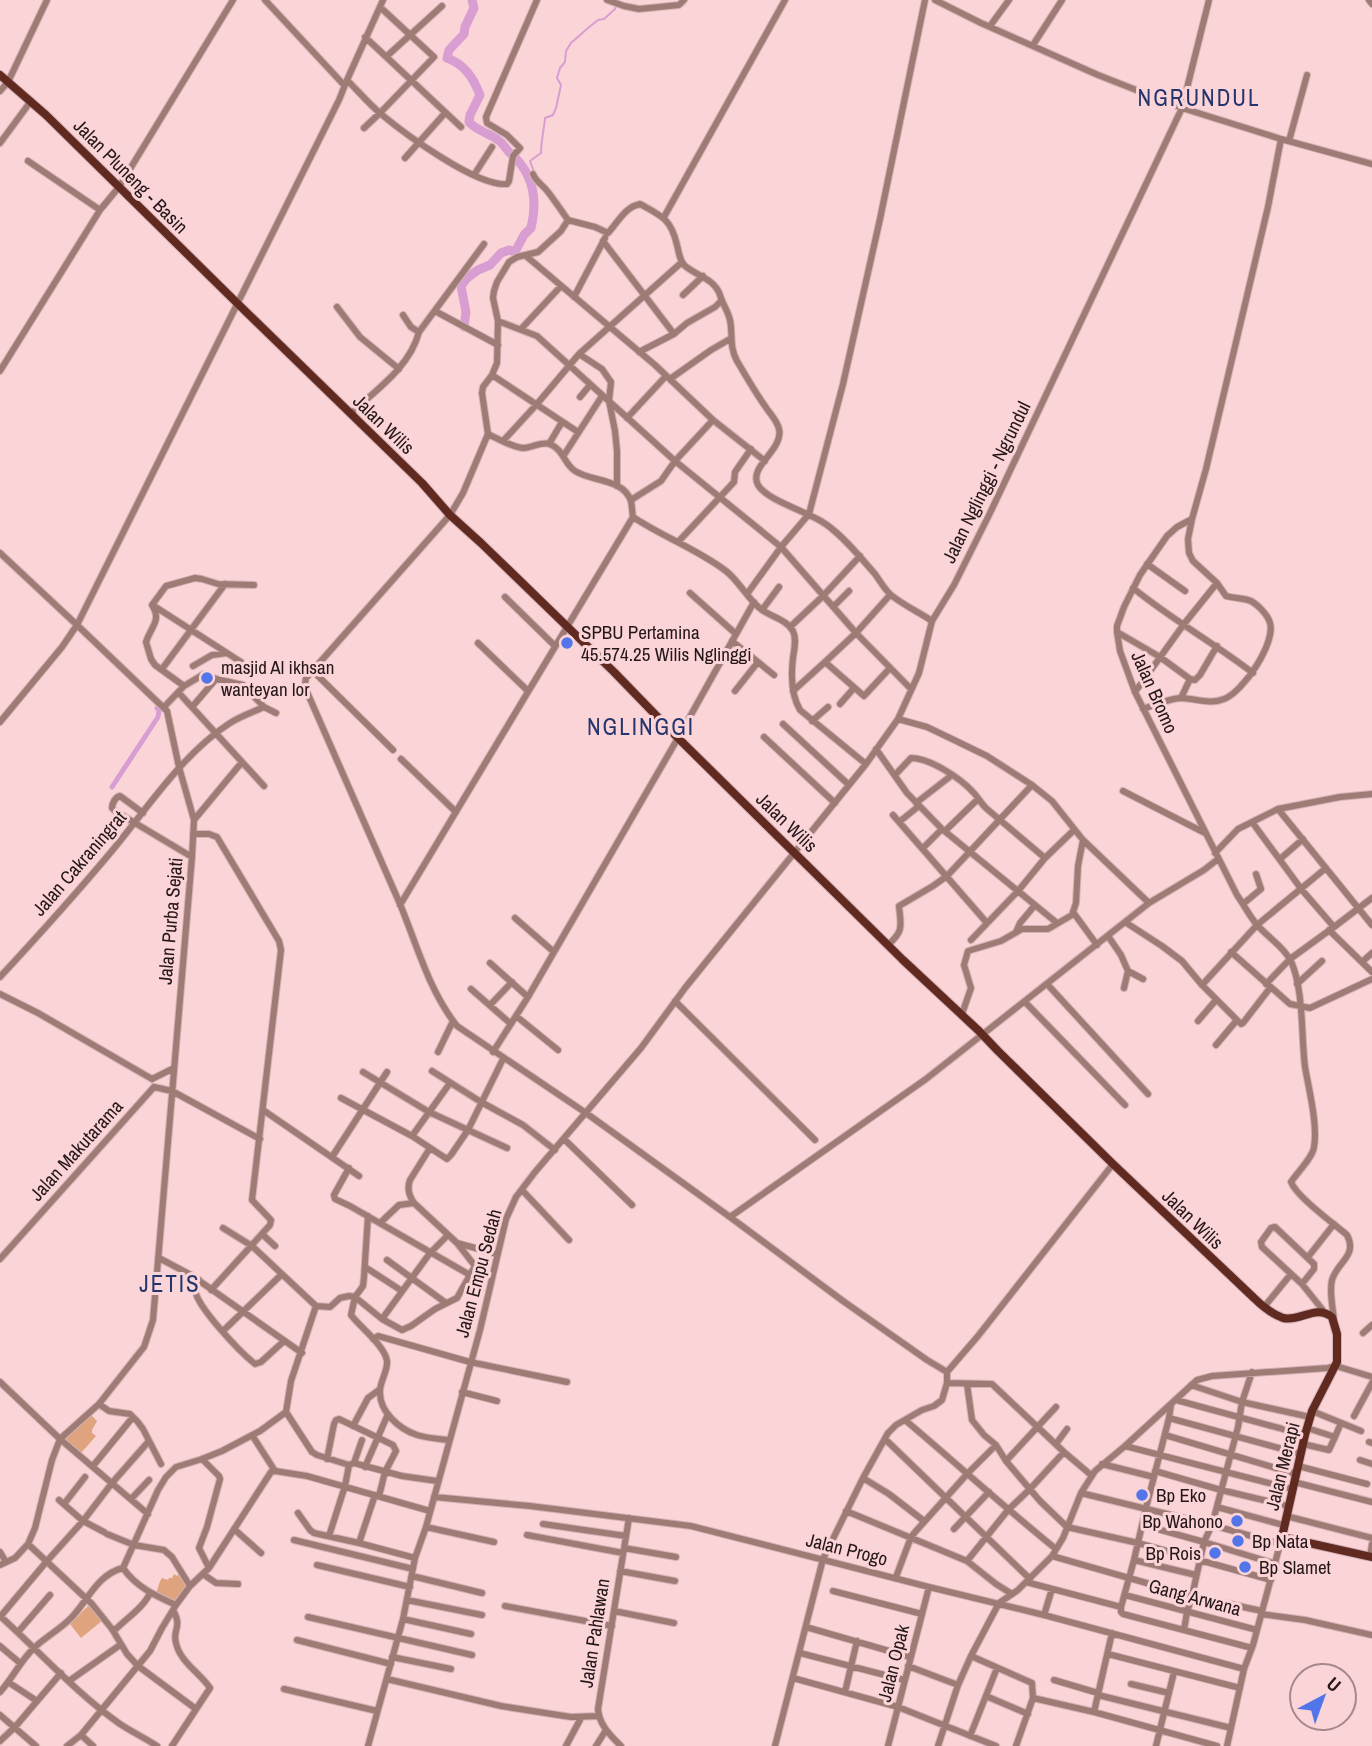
<svg xmlns="http://www.w3.org/2000/svg" width="1372" height="1746" font-family="'Archivo Narrow',sans-serif">
  <style>
    .green { fill: #dfa37e }
    .lines { fill: none; stroke-linecap: round; stroke-linejoin: round }
    .stream { stroke: #d89ed2; stroke-width: 2 }
    .canal { stroke: #d89ed2; stroke-width: 5 }
    .river { stroke: #d89ed2; stroke-width: 9 }
    .minor-casing { stroke: #d4b2b6; stroke-width: 8 }
    .major-casing { stroke: #d4b2b6; stroke-width: 10 }
    .minor { stroke: #9e7c75; stroke-width: 6 }
    .major { stroke: #612a20; stroke-width: 8 }
    .poi-dot { fill: #5276ea; stroke: #fbd4d8; stroke-width: 2.5 }
    .labels { text-anchor: middle; dominant-baseline: central; stroke-width: 6; stroke-linejoin: round; paint-order: stroke }
    .street-label { font-size: 19px; fill: #251719; stroke: #fbd4d8 }
    .poi-label { font-size: 19px; fill: #251719; stroke: #fbd4d8; text-anchor: start }
    .quarter-label { font-size: 23px; letter-spacing: 2px; fill: #24356d; stroke: #fbd4d8 }
  </style>
  <rect width="100%" height="100%" fill="#fbd4d8"/>
  <!-- green -->
  <path class="green" d="M91,1415L97,1421L92,1430V1433L96,1436L81,1453L65,1439Z
    M180,1572L189,1586L176,1604L155,1594C159,1589 158,1583 162,1578L168,1580L169,1578H172L174,1574L177,1576Z
    M90,1604L103,1620L81,1638L70,1624Z"/>
  <g class="lines">
    <!-- stream -->
    <path class="stream" d="M534,172L530,161L541,153C541,141 544,130 545,118L553,115L556,108L561,85L557,78L560,68L565,62L566,51L571,43L588,28L598,20L604,19L615,9L616,5"/>
    <!-- canal -->
    <path class="canal" d="M112,787L158,717L159,710L157,708"/>
    <!-- river -->
    <path class="river" d="M464,327L466,312L461,286L467,278L478,270L490,265L501,253L509,250L515,252L524,235L531,228C538,199 533,172 509,152C505,148 503,143 498,140C489,133 477,131 469,122L470,115L480,95C473,77 464,64 447,58L449,50L464,34L465,27L474,8L472,0"/>
    <defs>
      <path id="minor" d="M265,0L344,85
        M607,0L624,6L639,9L679,5L684,0
        M935,0L981,23L1098,75L1182,108L1281,139L1268,207L1206,469L1192,519L1177,527L1167,536L1151,559L1140,575L1124,607L1117,626V632L1120,651L1135,692L1237,895C1244,905 1250,917 1258,926C1269,938 1284,947 1291,961C1304,991 1301,1035 1305,1067C1309,1090 1318,1125 1314,1147C1313,1157 1297,1173 1291,1182C1297,1197 1333,1223 1347,1235C1358,1256 1337,1262 1332,1280C1329,1292 1333,1308 1334,1320
        M1369,0L1372,4
        M990,26L1009,0
        M365,37L461,127
        M1033,45L1062,0
        M387,56L442,6
        M347,80C358,91 369,104 381,114C405,134 477,187 507,184L509,181L513,156L520,148L507,135L487,123L486,117L537,0
        M0,91L8,82L47,0
        M364,128L380,113L434,57L380,7
        M1281,139L1372,164
        M1289,141L1307,75
        M0,143L31,101
        M405,158L445,113
        M28,161L100,210
        M533,174C536,182 543,185 548,192C555,201 561,210 568,220L595,227L608,233C618,222 625,207 640,204C662,216 671,219 677,245C679,252 679,259 684,265C696,276 714,278 720,295C722,303 728,311 730,320C733,335 729,346 737,361C746,376 755,392 765,406C770,414 777,420 779,429C784,450 748,466 758,485C767,501 810,512 827,525C845,538 860,557 875,574C880,581 885,590 891,595C903,605 919,612 932,621
        M474,175L492,147
        M664,217L785,0
        M568,220L561,231L538,252L517,257L509,262L497,282L494,291L493,298L498,321L497,363L492,375L483,387L482,393L488,434L463,493L450,515L306,678L305,684L307,692C338,763 369,834 400,904C417,945 429,991 457,1026L586,1113L730,1217L843,1301L927,1360L947,1372
        M603,241L674,334
        M526,256L655,365L713,420L765,461
        M683,295L703,276
        M574,297L605,238
        M337,307L360,337L399,369
        M435,311L498,345
        M403,315L411,327L419,332
        M498,321L537,336L675,461L781,547L856,633L911,689
        M521,329L561,286
        M639,352L674,334L687,323L715,307L721,301
        M579,354L602,369L611,382L609,401L615,431L617,451V486
        M0,371L100,210L119,187L233,0
        M492,375L578,432
        M670,379L711,350L730,339
        M580,397L590,385
        M350,414C376,390 410,367 419,332L484,244
        M627,418L666,376
        M488,434C498,439 512,447 523,448C532,448 541,441 550,444C564,450 564,464 575,471C592,482 623,478 631,501C632,505 632,512 633,517C663,537 697,549 726,571C740,582 748,600 762,610C772,617 787,620 793,631C797,639 794,650 793,658C791,675 791,695 800,710L866,764
        M503,441L537,404L579,354L682,262
        M549,444L562,422
        M564,455L602,396
        M631,500L661,481L675,461L713,420
        M679,541L734,482L735,472L751,449
        M0,553L77,625L62,647L0,722
        M1147,564L1185,591
        M1133,588C1171,619 1214,643 1253,673
        M690,593L736,634
        M747,594L781,547L809,514L843,384L880,219L925,0
        M890,595L856,633L825,662L864,696L890,668
        M505,597L555,646
        M154,606L241,662
        M833,607L849,591
        M762,610L779,587
        M790,627L823,596L860,556
        M1117,632L1160,657L1190,679L1195,680L1200,675L1217,646
        M732,641L774,675
        M478,643L528,691
        M193,666L212,655L227,653
        M162,669L225,584
        M313,671L393,750
        M184,686L155,665L151,659L146,642C151,626 162,621 152,605L166,586L195,578L202,579L218,584L254,585
        M735,691L758,662
        M793,691L825,662
        M1135,692L1184,624L1217,583
        M179,693L264,786
        M1181,698L1190,679
        M840,704L854,688
        M164,707L184,686L204,674L216,679L243,685L264,707
        M192,707L216,679
        M1143,709C1155,705 1168,699 1180,698C1194,698 1210,705 1224,699C1243,692 1276,643 1270,623C1268,615 1256,602 1248,600C1241,598 1233,598 1226,596L1217,583L1193,561L1189,553L1188,539L1192,519
        M898,719L927,727L952,739L987,756L1032,785L1052,801L1083,840L1149,903
        M812,721L828,707
        M783,724L849,785
        M764,737L835,803
        M876,749L907,793L942,829L1057,923
        M401,759L456,812
        M895,775L911,758C930,758 960,778 973,792C978,797 981,804 987,809C1006,825 1026,842 1045,858
        M1123,791L1205,833
        M916,803L952,775
        M1278,809L1372,925
        M143,813L120,796C115,797 112,804 112,808L115,811L192,857
        M893,815L987,923
        M194,820L242,762
        M899,822L919,806
        M1252,822L1302,890L1334,927L1290,959L1266,984
        M945,831L978,799
        M193,834H209L217,837L279,941L281,950L252,1200L271,1220L270,1225L211,1290
        M923,848L942,829
        M1215,853L1238,829L1278,809L1340,797L1372,794
        M1280,859L1303,839
        M1243,904L1261,889L1256,874
        M400,905L633,517
        M1073,912L1097,945
        M515,918L554,952
        M1125,922L1162,946L1182,961L1202,985L1241,1024L1243,1023L1270,988
        M1334,927L1372,898
        M1329,930L1372,972
        M1016,932L1020,923L1035,905
        M1108,936L1121,955L1128,971L1124,988
        M971,940L1018,891L1045,858L1074,830
        M888,945C904,931 901,926 899,906L933,886L947,876L1032,785
        M1231,952L1290,1004L1310,1008L1372,979
        M1362,962L1372,953
        M490,963L528,997
        M1128,971L1143,979
        M0,977C38,936 75,895 111,852C147,809 182,754 230,723C241,716 253,712 264,707L276,713
        M1047,984L1148,1094
        M1297,984L1322,961
        M1202,985L1257,925L1326,868
        M471,989L511,1024
        M0,994L38,1013L152,1079
        M675,1001L815,1140
        M1025,1002L1125,1105
        M490,1005L512,982
        M962,1014L971,988L964,965L968,951L1001,941L1022,929H1048L1072,915L1076,903L1078,866L1083,840
        M516,1016L558,1050
        M1198,1021L1216,1000
        M1216,1045L1237,1020
        M438,1052L453,1021
        M493,1052L528,997L678,738L754,602
        M432,1071L481,1102L523,1125L555,1150
        M363,1072L429,1112L507,1148
        M152,1079L174,1068
        M154,1087L172,1091L260,1139
        M341,1098L412,1136L447,1159L451,1155L468,1130L503,1059
        M263,1110L359,1176
        M412,1136L450,1083
        M564,1139L632,1205
        M430,1148L410,1180C407,1188 409,1196 414,1203L457,1243L497,1254
        M332,1157L387,1072
        M349,1168L334,1195L335,1199L350,1206L470,1275
        M522,1190L569,1240
        M368,1216L364,1277L363,1286L355,1297L351,1315C360,1327 385,1346 387,1361C388,1372 379,1382 380,1393C380,1412 399,1429 417,1435C426,1438 439,1439 449,1440
        M730,1217L926,1079L1149,903L1204,870L1218,859
        M380,1223L399,1205L414,1203
        M223,1228L252,1246L316,1306L330,1307L340,1298L349,1296L355,1297L382,1319L402,1330L411,1326L435,1309L457,1298L475,1266L457,1243
        M262,1234L275,1246
        M1308,1257L1334,1224
        M159,1258L191,1275L302,1353
        M0,1259L154,1087
        M387,1260L446,1303
        M365,1267L402,1291
        M199,1280L195,1290C197,1307 240,1352 255,1364L261,1362L284,1341
        M1302,1284L1314,1269V1264L1275,1227L1271,1228L1261,1242L1262,1247L1302,1284L1322,1309
        M1264,1307L1291,1274
        M382,1319L430,1253L448,1235
        M223,1331L282,1274
        M1363,1333L1372,1325
        M373,1339L378,1336L470,1362L567,1382
        M0,1382L60,1439L148,1514
        M947,1383L992,1384L1064,1452L1091,1475
        M967,1384L972,1420L984,1435L996,1445L1006,1461L1040,1501L1067,1527L1138,1543L1271,1580
        M1191,1385L1242,1402L1310,1417
        M462,1392L497,1401
        M1176,1400L1305,1435
        M99,1404L109,1411L130,1414L137,1421L143,1429L161,1464
        M1312,1411L1361,1431
        M286,1412L312,1452L317,1455L349,1465L354,1463L402,1476L437,1481
        M1354,1416L1372,1383
        M1169,1418L1301,1454
        M905,1420C956,1463 1005,1508 1056,1549
        M353,1426L368,1398L379,1390
        M1307,1428L1335,1437L1341,1423
        M252,1435L275,1471
        M1165,1435L1296,1474
        M885,1439L1030,1579
        M1369,1442L1372,1443
        M1056,1444L1067,1429
        M1303,1444L1329,1450L1335,1437
        M1125,1446L1292,1489
        M202,1459L219,1476L220,1479L207,1527L199,1548L209,1568
        M327,1459L334,1424L336,1420L339,1419L393,1445L396,1451L385,1472L379,1496
        M1360,1460L1372,1464
        M1006,1461L1056,1407
        M354,1463L362,1440
        M1102,1464L1154,1477
        M93,1466L133,1417
        M1298,1466L1367,1484
        M365,1467L388,1414
        M1155,1471L1221,1490L1288,1506
        M863,1478L889,1494L924,1521
        M1294,1482L1372,1502
        M1081,1493L1212,1525L1280,1544
        M434,1497L530,1506L691,1526L929,1587L1044,1615L1244,1669
        M131,1499L149,1480
        M59,1500L83,1521L104,1532
        M64,1504L85,1477
        M1217,1507L1283,1525
        M846,1511L967,1561L996,1584L1012,1594
        M298,1513L310,1530L314,1533L359,1543L415,1558
        M1286,1516L1372,1538
        M543,1524L626,1536
        M1143,1525L1204,1542L1276,1564
        M426,1527L494,1542
        M234,1529L261,1553
        M954,1529L989,1492
        M107,1534L134,1545L164,1550L172,1557L190,1586
        M527,1535L623,1553
        M329,1536L345,1486L349,1465
        M294,1540L413,1569
        M359,1543L375,1495
        M28,1544L92,1604L112,1629L127,1654L138,1666L196,1709
        M624,1548L676,1557
        M0,1552L6,1562
        M1052,1556L1192,1596L1262,1611
        M1370,1557L1372,1544
        M1134,1560L1196,1575
        M967,1561L1008,1510L1030,1489L1064,1452
        M0,1565L15,1558L28,1544L35,1528L52,1460L60,1439L99,1404L136,1357L144,1347L153,1320L192,857L194,820L179,767L167,711L77,625L339,100L347,80L383,0
        M317,1565L410,1587
        M123,1568L158,1490L166,1477L176,1467L202,1459L222,1451L260,1431L286,1412L291,1381L316,1306
        M123,1568C136,1587 156,1596 176,1605
        M620,1571L675,1581
        M203,1574L216,1583L238,1584
        M412,1576L482,1593
        M896,1577L911,1537L916,1531L968,1473L996,1445
        M1026,1582L1121,1607L1134,1560L1146,1508L1169,1418L1171,1405
        M833,1591L922,1614
        M1125,1595L1257,1630
        M407,1600L482,1615
        M505,1606L612,1626
        M1121,1607V1612L1123,1614L1252,1648
        M614,1611L674,1623
        M1261,1614L1305,1620L1372,1635
        M1044,1615L1052,1589
        M0,1616C40,1652 76,1693 120,1724C132,1732 145,1738 157,1746
        M0,1617L47,1561L83,1521L112,1483L149,1441
        M308,1617L472,1655
        M403,1619L471,1634
        M806,1627L910,1657
        M112,1629H116C127,1618 144,1607 150,1593
        M1184,1630L1187,1612L1192,1596L1204,1542L1212,1525L1238,1427L1242,1402L1252,1372
        M18,1632L50,1595
        M297,1640L391,1664
        M0,1646L20,1663
        M800,1653L904,1680
        M1108,1654L1240,1688
        M392,1657L451,1669
        M908,1666L958,1685
        M793,1678L898,1707L996,1746
        M387,1679L501,1706L571,1717L599,1716
        M1054,1680L1098,1693
        M69,1681L120,1645
        M8,1682L37,1701
        M1131,1684L1169,1693
        M284,1689L377,1711
        M0,1692C13,1678 20,1661 34,1648C45,1637 61,1629 72,1617C88,1600 98,1574 123,1568
        M845,1692L857,1641
        M1098,1695L1231,1728
        M986,1696L1028,1714
        M1033,1698L1094,1712L1217,1746
        M1094,1712L1112,1633
        M0,1715L36,1746
        M81,1735L93,1746
        M970,1736L997,1668
        M0,1741L15,1727L61,1673
        M67,1746L81,1735L150,1651L162,1628L176,1605L190,1586L209,1568L271,1472L275,1471L307,1476L430,1511
        M172,1746L210,1688C200,1673 180,1662 176,1643C172,1629 183,1628 173,1610
        M368,1746L403,1619L415,1558L426,1527L480,1330L506,1219L516,1197L535,1172L641,1048L685,988L866,764L898,719L919,673L932,621L954,585L990,513L1182,108L1209,0
        M566,1746L581,1718
        M596,1746L606,1730
        M621,1746C611,1736 599,1725 598,1709L629,1518
        M775,1746L823,1559L863,1478L888,1433L896,1425L922,1410L934,1406L942,1400L947,1383V1372L978,1336L1113,1164
        M888,1746L929,1587
        M938,1746L958,1685L971,1656
        M1016,1746L1033,1698L1032,1683L971,1656L999,1603L1018,1590L1052,1556L1063,1538L1081,1493L1095,1471L1125,1446L1197,1380L1212,1376L1328,1368L1336,1366L1372,1377
        M1156,1746L1174,1672
        M1227,1746L1244,1669L1253,1645L1282,1537"/>
      <path id="major" d="M0,75L46,115L237,303L422,483L450,515L481,543L614,672L678,738L903,960L979,1031L998,1051L1113,1164L1254,1298C1262,1306 1272,1314 1283,1318C1300,1322 1316,1304 1332,1317L1337,1334V1362L1312,1411L1305,1435L1282,1537L1372,1557"/>
    </defs>
    <!-- minor casing -->
    <use href="#minor" class="minor-casing"/>
    <!-- major casing -->
    <use href="#major" class="major-casing"/>
    <!-- minor -->
    <use href="#minor" class="minor"/>
    <!-- major -->
    <use href="#major" class="major"/>
  </g>
  <!-- markers -->
  <g class="poi-dot">
    <circle cx="567" cy="643" r="7"/>
    <circle cx="207" cy="678" r="7"/>
    <circle cx="1142" cy="1495" r="7"/>
    <circle cx="1237" cy="1521" r="7"/>
    <circle cx="1238" cy="1541" r="7"/>
    <circle cx="1215" cy="1553" r="7"/>
    <circle cx="1245" cy="1567" r="7"/>
  </g>
  <g class="labels">
    <!-- street labels -->
    <g class="street-label">
      <text transform="translate(131 176) rotate(45)">Jalan Pluneng - Basin</text>
      <text transform="translate(384 424) rotate(44)">Jalan Wilis</text>
      <text transform="translate(986 482) rotate(-64)">Jalan Nglinggi - Ngrundul</text>
      <text transform="translate(1155 692) rotate(66)">Jalan Bromo</text>
      <text transform="translate(787 822) rotate(44)">Jalan Wilis</text>
      <text transform="translate(79 863) rotate(-49)">Jalan Cakraningrat</text>
      <text transform="translate(170 921) rotate(-85)">Jalan Purba Sejati</text>
      <text transform="translate(76 1150) rotate(-48)">Jalan Makutarama</text>
      <text transform="translate(1193 1219) rotate(44)">Jalan Wilis</text>
      <text transform="translate(478 1273) rotate(-75)">Jalan Empu Sedah</text>
      <text transform="translate(1282 1466) rotate(-76)">Jalan Merapi</text>
      <text transform="translate(847 1549) rotate(14)">Jalan Progo</text>
      <text transform="translate(1195 1597) rotate(15)">Gang Arwana</text>
      <text transform="translate(594 1633) rotate(-81)">Jalan Pahlawan</text>
      <text transform="translate(893 1663) rotate(-76)">Jalan Opak</text>
    </g>
    <!-- poi labels -->
    <g class="poi-label">
      <text x="581" y="632">SPBU Pertamina<tspan x="581" dy="22">45.574.25 Wilis Nglinggi</tspan></text>
      <text x="221" y="667">masjid Al ikhsan<tspan x="221" dy="22">wanteyan lor</tspan></text>
      <text x="1156" y="1495">Bp Eko</text>
      <text x="1223" y="1521" text-anchor="end">Bp Wahono</text>
      <text x="1252" y="1541">Bp Nata</text>
      <text x="1201" y="1553" text-anchor="end">Bp Rois</text>
      <text x="1259" y="1567">Bp Slamet</text>
    </g>
    <!-- quarter labels -->
    <g class="quarter-label">
      <text x="1199" y="97">NGRUNDUL</text>
      <text x="641" y="726">NGLINGGI</text>
      <text x="170" y="1283">JETIS</text>
    </g>
  </g>
  <!-- north arrow -->
  <g transform="translate(1323 1697) rotate(41)"><circle r="33" fill="#fbd4d8" stroke="#a5888c" stroke-width="2"/>
  <path d="M0-5L12 26L0 18L-12 26Z" fill="#5276ea"/>
  <text y="-10" font-size="19" font-weight="bold" text-anchor="middle" fill="#251719">U</text>
  </g>
</svg>
